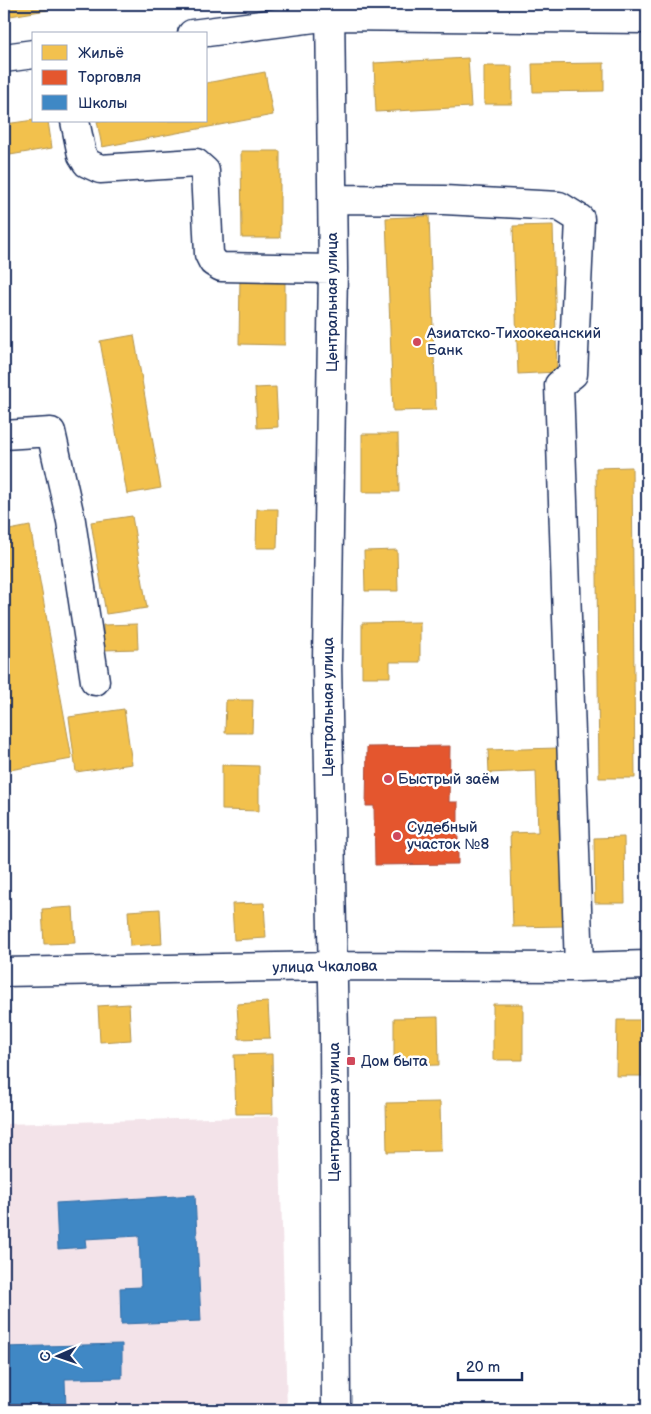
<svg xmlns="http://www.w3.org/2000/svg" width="651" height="1414" font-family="'Balsamiq Sans',sans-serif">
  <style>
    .built { fill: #f3e3e9 }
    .homes { fill: #f2c14e; stroke: #b29553 }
    .shops { fill: #e4572e; stroke: #a84b3c }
    .schools { fill: #3f88c5; stroke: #346da6 }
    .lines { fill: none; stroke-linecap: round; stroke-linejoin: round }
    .minor-casing { stroke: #1b2f5e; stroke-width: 31 }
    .minor { stroke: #fff; stroke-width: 28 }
    .poi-dot { fill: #d1495b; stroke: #fff; stroke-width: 2 }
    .labels { text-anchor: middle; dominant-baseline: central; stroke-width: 5; stroke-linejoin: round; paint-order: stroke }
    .street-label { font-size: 15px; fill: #1b2f5e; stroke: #fff }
    .poi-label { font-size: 15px; fill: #1b2f5e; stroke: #fff; text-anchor: start }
  </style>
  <rect width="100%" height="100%" fill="#fff"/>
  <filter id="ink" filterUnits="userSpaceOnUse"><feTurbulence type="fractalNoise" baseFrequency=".02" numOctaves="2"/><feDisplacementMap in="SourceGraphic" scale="10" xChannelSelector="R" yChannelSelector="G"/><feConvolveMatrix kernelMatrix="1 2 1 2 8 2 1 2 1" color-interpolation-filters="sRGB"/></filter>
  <g filter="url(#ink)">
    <!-- built -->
    <path class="built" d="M279,1116L287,1410H4V1124Z"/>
    <!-- homes -->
    <path class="homes" d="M4,4H46L47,10L4,17Z
      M468,58L471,107L376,112L374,63Z
      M641,60H647V87H641Z
      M604,63V91L533,92L532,64Z
      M484,66H512V104H484Z
      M265,72L273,115L102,147L97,121H206V83Z
      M34,120V121H48L52,148L10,155L5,124Z
      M241,151H280V238H242Z
      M429,216L436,410L393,411L386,218Z
      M553,225L557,372L518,374L513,226Z
      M240,277L285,278V345L239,344Z
      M134,335L161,488L127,494L100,341Z
      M276,387L278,427L257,428L255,388Z
      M362,434H398L399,492H362Z
      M632,467L635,778H599L596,468Z
      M257,509H278L277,548H256Z
      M132,516L147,608L106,614L91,522Z
      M30,526L72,759L4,771V531Z
      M397,550L398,591H365L364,551Z
      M420,622V662H390V677H362V623Z
      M137,624L138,649L104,650L103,625Z
      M226,700H253L252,733H225Z
      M124,709L132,764L76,772L69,717Z
      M558,748L564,926L513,927L510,833L538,832L536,771L489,773L488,750Z
      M222,765L259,766V811L222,810Z
      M624,837L625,903H595L594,838Z
      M264,903L266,938L234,940L232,904Z
      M73,907L75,943L44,944L42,909Z
      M160,909L162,944L130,946L128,911Z
      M268,1002L270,1038L239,1039L237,1004Z
      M129,1004L131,1040L100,1042L98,1006Z
      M493,1004H523V1060H493Z
      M438,1017L439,1065L394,1066V1018Z
      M617,1020H647V1076H616Z
      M272,1054L273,1114H236L234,1055Z
      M440,1102L441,1151L387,1152L386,1103Z"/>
    <!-- shops -->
    <path class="shops" d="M450,746L449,802H458V864L375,865L374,806H366L367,747Z"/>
    <!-- schools -->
    <path class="schools" d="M195,1195L201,1321L121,1324L120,1288L141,1287L139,1236L85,1239L86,1247L58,1249L56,1203Z
      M122,1344V1378L65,1379L66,1410H4V1347Z
      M194,1408V1410H149Z"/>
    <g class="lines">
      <defs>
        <path id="minor" d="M330,4L333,269L327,661L334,1037L336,1410
          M192,34L330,16L647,19
          M4,58L34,54
          M75,121L82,155L87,163L100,169L196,163L205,171L209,254L213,262L221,267L333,269
          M332,199L444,200L559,206L580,219L573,374L559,385L579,967
          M4,435L51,432L71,521L95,681
          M4,972L332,966L579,967L647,965"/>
      </defs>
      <!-- minor casing -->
      <use href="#minor" class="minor-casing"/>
      <!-- minor -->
      <use href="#minor" class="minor"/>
    </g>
  </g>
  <!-- markers -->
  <g class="poi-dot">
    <circle cx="417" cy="342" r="5"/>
    <circle cx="388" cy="779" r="5"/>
    <circle cx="397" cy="836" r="5"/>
    <rect x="346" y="1056" width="10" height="10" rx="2.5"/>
  </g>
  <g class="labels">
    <!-- street labels -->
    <g class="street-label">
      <text transform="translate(332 302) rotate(-90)">Центральная улица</text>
      <text transform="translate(328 707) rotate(-90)">Центральная улица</text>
      <text transform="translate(325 967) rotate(-1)">улица Чкалова</text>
      <text transform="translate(334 1112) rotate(-90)">Центральная улица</text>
    </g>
    <!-- poi labels -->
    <g class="poi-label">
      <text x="427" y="333">Азиатско-Тихоокеанский<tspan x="427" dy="17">Банк</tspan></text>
      <text x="398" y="779">Быстрый заём</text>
      <text x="407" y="827">Судебный<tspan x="407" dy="17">участок №8</tspan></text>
      <text x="361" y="1061">Дом быта</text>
    </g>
  </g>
  <!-- margin -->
  <rect width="651" height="1414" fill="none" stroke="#fff" stroke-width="20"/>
  <rect x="10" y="10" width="631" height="1394" fill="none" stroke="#1b2f5e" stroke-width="2" filter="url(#ink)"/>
  <!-- legend -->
  <rect x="32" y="32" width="175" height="90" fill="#ffffff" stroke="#a4acbf"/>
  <rect x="42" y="45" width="25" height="15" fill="#f2c14e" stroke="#a4acbf"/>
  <text x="78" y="58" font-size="15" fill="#1b2f5e">Жильё</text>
  <rect x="42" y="70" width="25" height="15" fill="#e4572e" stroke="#a4acbf"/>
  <text x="78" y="82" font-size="15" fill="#1b2f5e">Торговля</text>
  <rect x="42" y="95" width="25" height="15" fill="#3f88c5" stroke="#a4acbf"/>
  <text x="78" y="108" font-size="15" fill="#1b2f5e">Школы</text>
  <!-- north arrow -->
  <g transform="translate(58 1356) rotate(268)" stroke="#ffffff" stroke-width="4" paint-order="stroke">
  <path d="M0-4L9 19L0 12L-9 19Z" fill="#1b2f5e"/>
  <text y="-8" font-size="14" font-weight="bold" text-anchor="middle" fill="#1b2f5e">С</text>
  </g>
  <!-- scale -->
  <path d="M458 1372v8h64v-8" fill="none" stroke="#1b2f5e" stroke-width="2.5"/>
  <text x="466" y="1372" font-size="15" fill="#1b2f5e" stroke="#ffffff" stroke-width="4" paint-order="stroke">20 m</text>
</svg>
